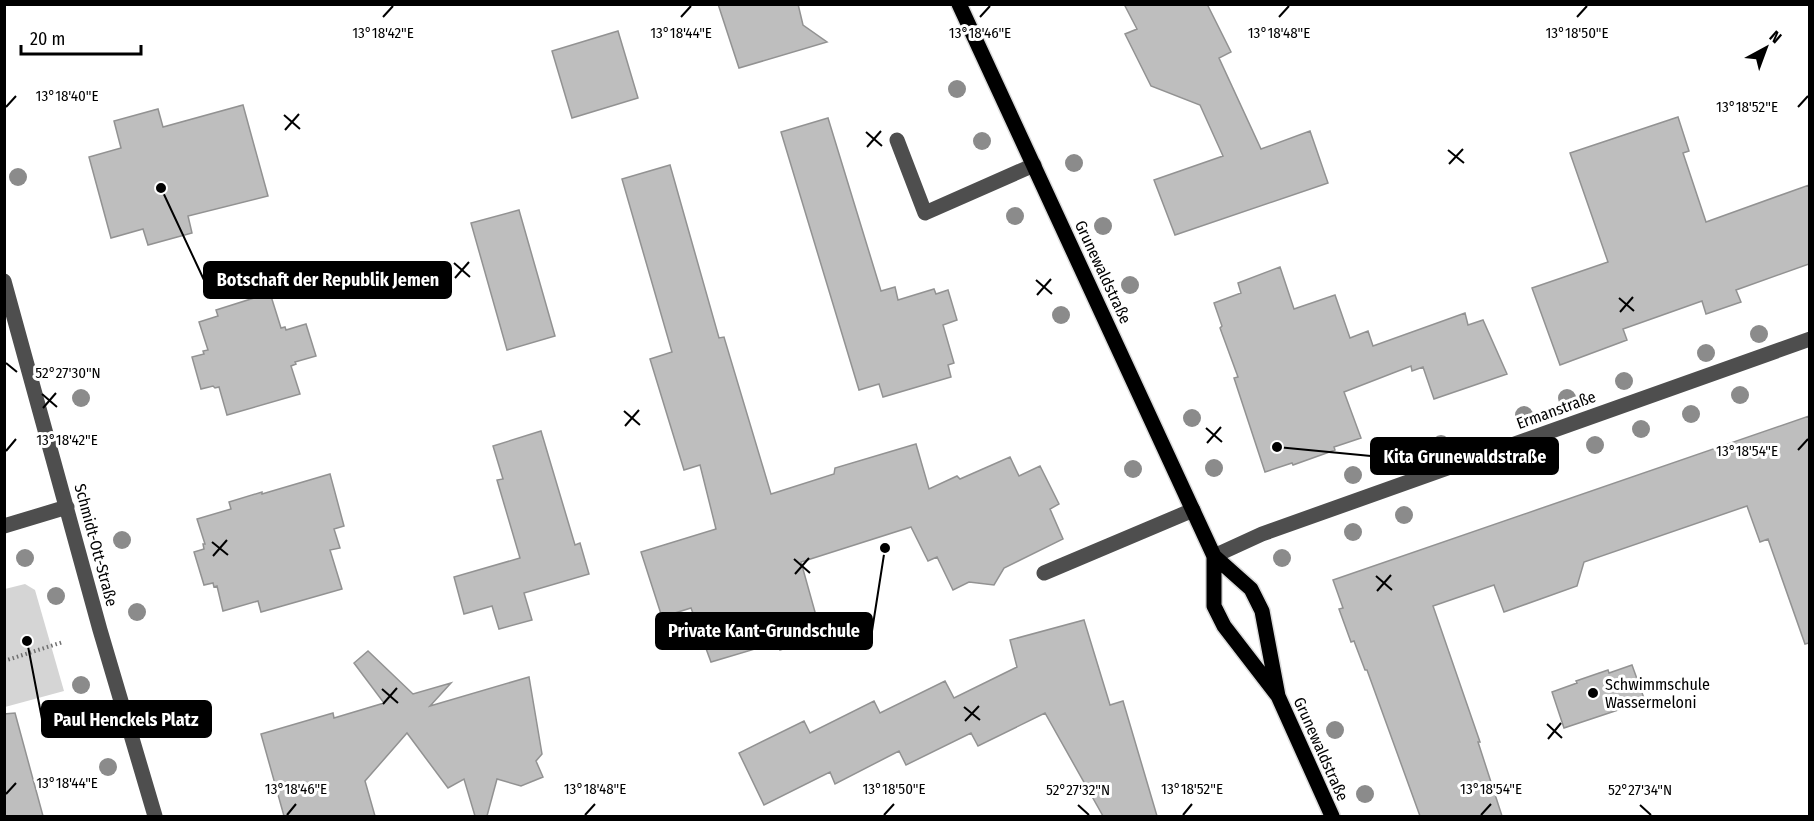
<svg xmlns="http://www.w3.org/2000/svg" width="1814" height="821" font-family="'Fira Sans Condensed',sans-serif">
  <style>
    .green { fill: #d5d5d5 }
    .building { fill: #bebebe; stroke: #929292; stroke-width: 1.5 }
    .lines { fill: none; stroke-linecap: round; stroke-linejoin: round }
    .major-casing { stroke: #dbdbdb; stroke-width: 18 }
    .path { stroke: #707070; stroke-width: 4; stroke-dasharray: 1.5 3; stroke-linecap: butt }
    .minor { stroke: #4e4e4e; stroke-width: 15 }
    .major { stroke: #000; stroke-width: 15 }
    .tree { fill: #8b8b8b }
    .ticks { fill: none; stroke: #000; stroke-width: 2 }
    .poi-dot { fill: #000; stroke: #fff; stroke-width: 2 }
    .labels { text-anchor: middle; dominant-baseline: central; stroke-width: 6; stroke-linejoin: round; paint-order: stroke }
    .street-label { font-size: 16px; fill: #000; stroke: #fff }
    .poi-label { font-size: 16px; fill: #000; stroke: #fff; text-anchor: start }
    .ticks-label { font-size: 15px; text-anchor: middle; fill: #000; stroke: #fff; stroke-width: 6; stroke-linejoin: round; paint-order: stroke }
    .leader { fill: none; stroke: #000; stroke-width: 2 }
    .callout-dot { fill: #000; stroke: #fff; stroke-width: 2 }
    .callout { fill: #000; stroke: #000; stroke-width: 2 }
    .callout-label { font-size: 18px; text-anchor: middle; font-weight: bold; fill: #fff }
  </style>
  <rect width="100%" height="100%" fill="#fff"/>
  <!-- green -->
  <path class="green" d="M25,584L35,590L64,691L5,707V589Z"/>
  <!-- building -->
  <path class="building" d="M718,4H798L803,25L827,42L739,68Z
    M1124,4H1207L1231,52L1219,58L1261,149L1310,131L1328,183L1175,235L1154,180L1223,156L1200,105L1151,86L1125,34L1137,29Z
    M618,31L638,98L572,118L552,51Z
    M243,105L268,196L188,216L192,233L148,245L143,229L111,238L89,157L121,148L114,121L158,109L163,127Z
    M1678,117L1689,151L1683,153L1706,222L1809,185V264L1736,290L1741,302L1706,314L1702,301L1623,329L1627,340L1560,365L1532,288L1608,262L1570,153Z
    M828,118L881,291L895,287L898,300L934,289L936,294L948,290L957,320L943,325L954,363L948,365L951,377L883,397L879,384L859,390L781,132Z
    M670,165L719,338L724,337L771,494L834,474L835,468L916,444L929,489L957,476L960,479L1010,457L1019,476L1040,466L1059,504L1050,509L1063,539L1004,568L994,585L969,582L953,590L937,557L928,561L911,527L801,562L822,637L780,650L778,642L711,662L691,608L662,617L641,552L716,529L700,465L684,470L650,359L672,352L622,179Z
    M519,210L555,336L507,350L471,223Z
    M1280,267L1294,309L1335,295L1350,338L1368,331L1373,346L1465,313L1468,325L1483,320L1507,374L1434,399L1423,367L1412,371L1411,366L1344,392L1361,438L1334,447L1335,450L1293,465L1292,463L1265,472L1234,378L1238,377L1220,328L1222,326L1214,303L1241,293L1238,283Z
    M270,293L281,328L285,327L286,330L306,324L316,356L295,362L296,364L291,366L300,394L227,415L219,387L215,388L213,386L201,389L192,357L204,354L203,351L208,350L199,322L218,316L216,310Z
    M1809,416V643L1805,644L1768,539L1760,542L1747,506L1584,562L1577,586L1504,612L1494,585L1433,606L1480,742H1478L1502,816H1420L1367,670H1365L1354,641L1351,642L1339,609L1343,608L1333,580Z
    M541,431L575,545L580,543L589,574L524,593L532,620L499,629L492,606L464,614L454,577L520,558L497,480L503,479L493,446Z
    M330,474L344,526L334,529L340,548L330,550L342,589L261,612L258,601L223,611L217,586L214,587L213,583L204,585L194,552L204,549L203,544H205L197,519L231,509L229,502L262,492V494Z
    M1084,620L1110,705L1123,701L1157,816H1103L1045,713L978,746L971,733L906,765L899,751L835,784L830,772L764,805L739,753L804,721L810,733L874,701L880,713L945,681L954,698L1017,667L1010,640Z
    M368,651L413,694L451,683L430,706L529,677L542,754L536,761L543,777L521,786L497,779L487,816H475L464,779L448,788L407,733L365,781L375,816H284L261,734L333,713L334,718L384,703L354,663Z
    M1632,665L1645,701L1564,728L1552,692L1577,683L1576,681L1608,670L1609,673Z
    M15,713L43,816H4V714Z"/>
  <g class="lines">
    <defs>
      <path id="major" d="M959,4L1214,556V606L1224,626L1278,696
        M1214,556L1251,589L1262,611L1278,696L1332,816"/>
    </defs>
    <!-- major casing -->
    <use href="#major" class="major-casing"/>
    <!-- path -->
    <path class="path" d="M4,661L63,642"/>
    <!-- minor -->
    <path class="minor" d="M897,140L925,213L1034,165
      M4,281L100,630L155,816
      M4,526L67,507
      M1214,556L1262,534L1810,339
      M1044,573L1193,510"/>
    <!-- major -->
    <use href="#major" class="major"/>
  </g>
  <!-- trees -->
  <g class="tree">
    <circle cx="957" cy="89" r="9"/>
    <circle cx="982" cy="141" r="9"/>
    <circle cx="1074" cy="163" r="9"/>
    <circle cx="18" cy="177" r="9"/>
    <circle cx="1015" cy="216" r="9"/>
    <circle cx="1103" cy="226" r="9"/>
    <circle cx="1130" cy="285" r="9"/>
    <circle cx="1061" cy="315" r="9"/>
    <circle cx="1759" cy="334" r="9"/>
    <circle cx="1706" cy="353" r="9"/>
    <circle cx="1624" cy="381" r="9"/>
    <circle cx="1740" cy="395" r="9"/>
    <circle cx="81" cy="398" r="9"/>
    <circle cx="1567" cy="398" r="9"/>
    <circle cx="1691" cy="414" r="9"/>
    <circle cx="1524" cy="415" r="9"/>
    <circle cx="1192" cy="418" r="9"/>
    <circle cx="1641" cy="429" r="9"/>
    <circle cx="1441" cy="444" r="9"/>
    <circle cx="1595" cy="445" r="9"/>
    <circle cx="1543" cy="466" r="9"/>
    <circle cx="1214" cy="468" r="9"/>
    <circle cx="1133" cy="469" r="9"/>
    <circle cx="1353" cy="475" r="9"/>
    <circle cx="1404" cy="515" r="9"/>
    <circle cx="1353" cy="532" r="9"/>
    <circle cx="122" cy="540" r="9"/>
    <circle cx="25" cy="558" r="9"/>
    <circle cx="1282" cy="558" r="9"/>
    <circle cx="56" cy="596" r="9"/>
    <circle cx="137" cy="612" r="9"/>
    <circle cx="81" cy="685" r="9"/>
    <circle cx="1335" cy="730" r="9"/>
    <circle cx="108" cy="767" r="9"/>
    <circle cx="1365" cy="794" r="9"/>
  </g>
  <!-- ticks -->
  <path class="ticks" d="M383,17L393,6M681,17L691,6M980,17L990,6M1279,17L1289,6M1577,17L1587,6M6,107L16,96M1798,107L1808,96M284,115L300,129M285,130L299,114M866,132L882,146M867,147L881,131M1448,150L1464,163M1449,164L1463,149M454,263L470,277M455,278L469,262M1036,280L1052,294M1037,295L1051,279M1619,298L1634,311M1620,312L1633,297M6,363L17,372M42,394L57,407M43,408L56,393M624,411L640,425M625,426L639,410M1206,428L1222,442M1207,443L1221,427M1798,450L1808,439M6,451L16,439M212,542L228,555M213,556L227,540M794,559L810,573M795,574L809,558M1376,576L1392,590M1377,591L1391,575M382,689L398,703M383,704L397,688M964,707L980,720M965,721L979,706M1547,724L1562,738M1548,739L1561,723M6,794L16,783M1078,805L1089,815M1640,805L1651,815M287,815L296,804M585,815L595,804M884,815L894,804M1183,815L1192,804M1481,815L1491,804"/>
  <!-- markers -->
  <circle class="poi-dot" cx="1593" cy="693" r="6"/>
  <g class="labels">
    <!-- street labels -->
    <g class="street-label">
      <text transform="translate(1103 272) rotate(65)">Grunewaldstraße</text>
      <text transform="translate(1556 410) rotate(-20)">Ermanstraße</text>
      <text transform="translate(96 545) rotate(75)">Schmidt-Ott-Straße</text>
      <text transform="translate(1321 749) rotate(66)">Grunewaldstraße</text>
    </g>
    <!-- poi labels -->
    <g class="poi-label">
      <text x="1605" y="684">Schwimmschule<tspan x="1605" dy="18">Wassermeloni</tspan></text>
    </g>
  </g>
  <g class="ticks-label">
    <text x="383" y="38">13°18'42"E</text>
    <text x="681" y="38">13°18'44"E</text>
    <text x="980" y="38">13°18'46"E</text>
    <text x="1279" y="38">13°18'48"E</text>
    <text x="1577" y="38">13°18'50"E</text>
    <text x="67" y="101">13°18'40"E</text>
    <text x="1747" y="112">13°18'52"E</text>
    <text x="68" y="378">52°27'30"N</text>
    <text x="67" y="445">13°18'42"E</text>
    <text x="1747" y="456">13°18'54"E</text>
    <text x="67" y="788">13°18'44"E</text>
    <text x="296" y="794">13°18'46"E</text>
    <text x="595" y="794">13°18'48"E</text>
    <text x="894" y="794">13°18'50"E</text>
    <text x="1192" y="794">13°18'52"E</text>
    <text x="1491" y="794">13°18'54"E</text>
    <text x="1078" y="795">52°27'32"N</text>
    <text x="1640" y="795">52°27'34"N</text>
  </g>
  <!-- callouts -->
  <path class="leader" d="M161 188L204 280M1277 447L1371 456M885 548L872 631M27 641L42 719"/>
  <g class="callout-dot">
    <circle cx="161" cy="188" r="6"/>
    <circle cx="1277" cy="447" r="6"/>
    <circle cx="885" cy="548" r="6"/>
    <circle cx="27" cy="641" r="6"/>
  </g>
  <g class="callout">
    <rect x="204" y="262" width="247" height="36" rx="6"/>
    <rect x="1371" y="438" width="187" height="36" rx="6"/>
    <rect x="656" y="613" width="216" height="36" rx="6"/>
    <rect x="42" y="701" width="169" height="36" rx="6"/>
  </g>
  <g class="callout-label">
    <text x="328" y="286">Botschaft der Republik Jemen</text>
    <text x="1465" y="463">Kita Grunewaldstraße</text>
    <text x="764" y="637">Private Kant-Grundschule</text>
    <text x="126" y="726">Paul Henckels Platz</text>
  </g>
  <!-- border -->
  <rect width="1814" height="821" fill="none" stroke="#000000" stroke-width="12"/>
  <!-- north arrow -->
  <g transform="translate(1766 48) rotate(41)" stroke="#ffffff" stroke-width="4.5" paint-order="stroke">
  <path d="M0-4.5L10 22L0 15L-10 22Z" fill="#000000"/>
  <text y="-9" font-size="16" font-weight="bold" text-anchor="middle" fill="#000000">N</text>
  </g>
  <!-- scale -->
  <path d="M21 45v9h120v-9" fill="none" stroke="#000000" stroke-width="3"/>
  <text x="30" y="45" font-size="18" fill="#000000" stroke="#ffffff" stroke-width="4.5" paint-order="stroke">20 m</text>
</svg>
